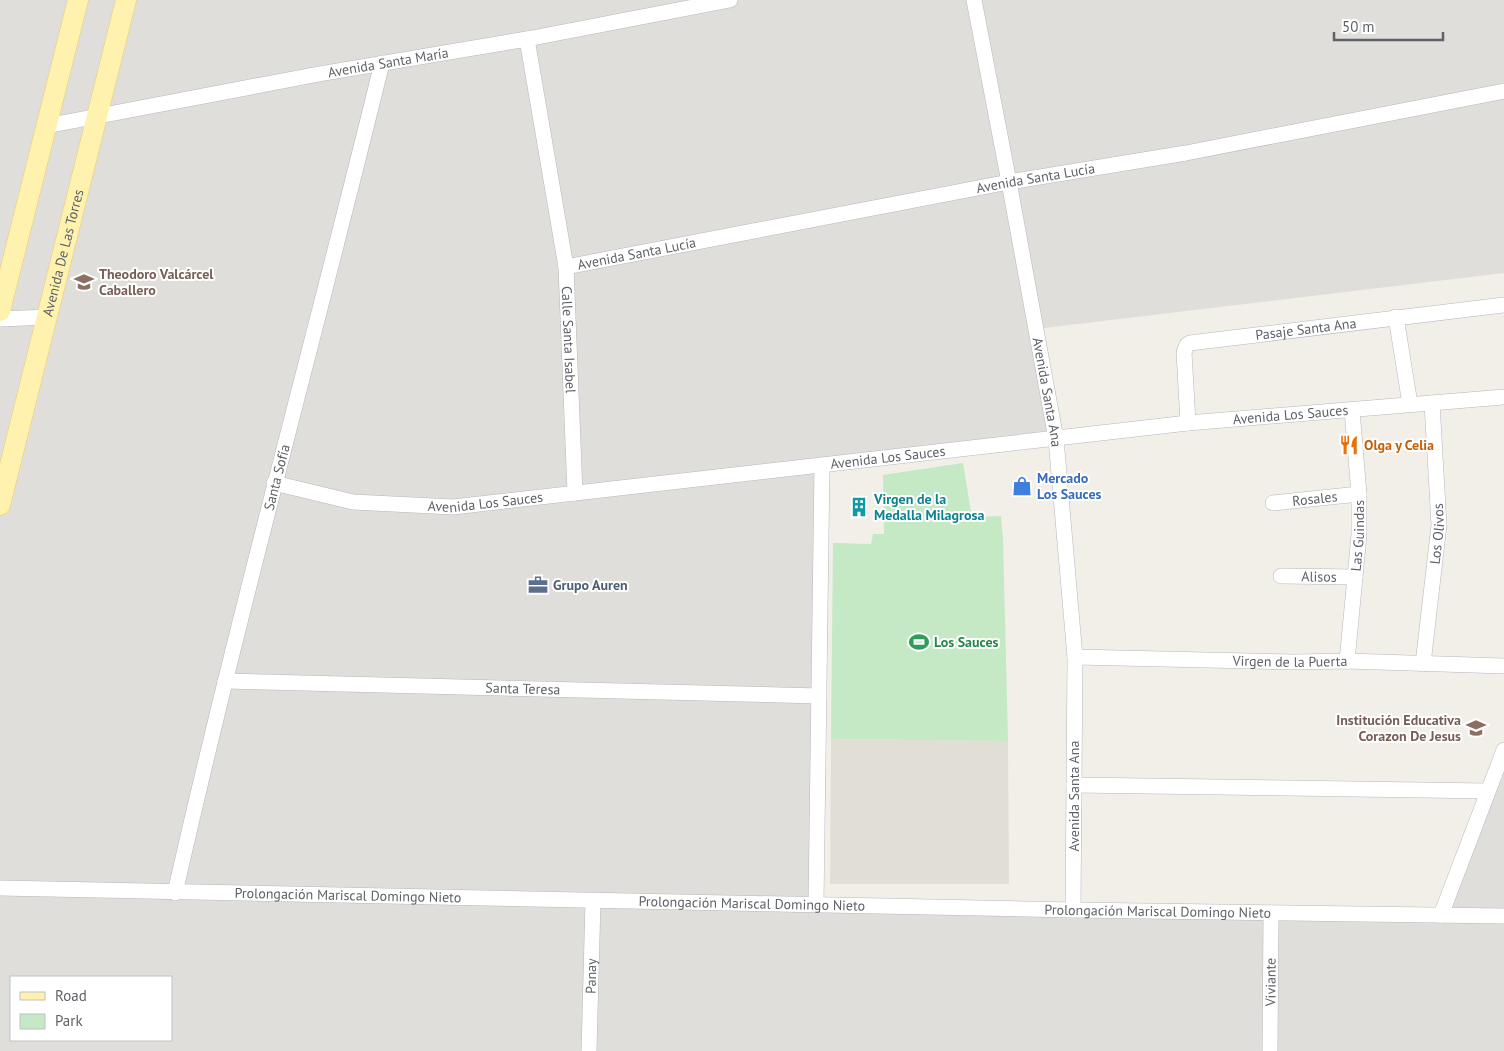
<svg xmlns="http://www.w3.org/2000/svg" width="1504" height="1051" font-family="'PT Sans',sans-serif">
  <style>
    .industrial { fill: #e0deda; fill-rule: evenodd }
    .education { fill: #e1ded6 }
    .green { fill: #c5e8c5 }
    .lines { fill: none; stroke-linecap: round; stroke-linejoin: round }
    .minor-casing { stroke: #b5b8bc; stroke-width: 16 }
    .major-casing { stroke: #f2c960; stroke-width: 21 }
    .minor { stroke: #fff; stroke-width: 15 }
    .major { stroke: #fff2af; stroke-width: 20 }
    .labels { text-anchor: middle; dominant-baseline: central; stroke-width: 4; stroke-linejoin: round; paint-order: stroke }
    .street-label { font-size: 14px; fill: #5f6368; stroke: #fff }
    .education-label { font-size: 14px; font-weight: bold; fill: #785e54; stroke: #fff; text-anchor: start }
    .food-label { font-size: 14px; font-weight: bold; fill: #c56008; stroke: #fff; text-anchor: start }
    .shop-label { font-size: 14px; font-weight: bold; fill: #366cbe; stroke: #fff; text-anchor: start }
    .culture-label { font-size: 14px; font-weight: bold; fill: #0d838f; stroke: #fff; text-anchor: start }
    .service-label { font-size: 14px; font-weight: bold; fill: #4e5e75; stroke: #fff; text-anchor: start }
    .leisure-label { font-size: 14px; font-weight: bold; fill: #27864d; stroke: #fff; text-anchor: start }
  </style>
  <rect width="100%" height="100%" fill="#f1efe8"/>
  <!-- industrial -->
  <path class="industrial" d="M0,0H1504V273L1044,328L1048,431L829,459L811,889L826,905L1444,920L1504,773V1051H0ZM11,977H171V1040H11Z"/>
  <!-- education -->
  <path class="education" d="M831,739L1008,741L1009,884H830Z"/>
  <!-- green -->
  <path class="green" d="M963,463L971,512L977,517L1001,516L1003,539L1008,741L831,739L833,543L871,544L873,534H884L883,475Z"/>
  <g class="lines">
    <defs>
      <g id="minor">
        <path id="s1" d="M974,0L1009,182L1056,439L1075,657L1073,910"/>
        <path id="s2" d="M527,39L566,267L575,493"/>
        <path id="s3" d="M46,126L319,74L527,39L730,0"/>
        <path id="s4" d="M566,267L1009,182L1186,153L1504,91"/>
        <path d="M1396,317L1410,404"/>
        <path d="M0,319L48,317"/>
        <path id="s5" d="M1188,423L1184,352L1187,345L1190,343L1504,305"/>
        <path id="s6" d="M274,483L353,502L453,507L1188,423L1504,397"/>
        <path id="s7" d="M1273,503L1359,494"/>
        <path id="s8" d="M1281,576L1355,577"/>
        <path id="s9" d="M1075,657L1294,662L1347,661L1504,666"/>
        <path id="s10" d="M1347,661L1359,535V494L1352,410"/>
        <path id="s11" d="M1423,664L1439,525L1432,403"/>
        <path id="s12" d="M225,681L819,696"/>
        <path d="M1074,785L1488,791"/>
        <path id="s13" d="M0,888L1073,910L1504,916"/>
        <path id="s14" d="M175,893C238,615 314,340 382,63"/>
        <path d="M816,904L822,466"/>
        <path d="M1441,915L1504,750"/>
        <path id="s15" d="M589,1051L593,901"/>
        <path id="s16" d="M1270,1051L1271,913"/>
      </g>
      <g id="major">
        <path d="M0,311L78,0"/>
        <path id="s17" d="M0,505L126,0"/>
      </g>
    </defs>
    <!-- minor casing -->
    <use href="#minor" class="minor-casing"/>
    <!-- major casing -->
    <use href="#major" class="major-casing"/>
    <!-- minor -->
    <use href="#minor" class="minor"/>
    <!-- major -->
    <use href="#major" class="major"/>
  </g>
  <!-- icons -->
  <defs>
    <symbol id="school-bare" viewBox="-9 -9 18 18"><path d="M0-5L7-2L0 1L-7-2ZM-4 1L0 2.5L4 1V4Q0 6-4 4Z" fill="#8d6e63" stroke="#fff" stroke-width="2.5" paint-order="stroke"/></symbol>
    <symbol id="restaurant-bare" viewBox="-9 -9 18 18"><path d="M-5-6h1v4h1v-4h1v4h1v-4h1v5L-1.5 .5V6h-2V.5L-5-1ZM5-6V6H3V1.5H1.5Q1.5-4 5-6Z" fill="#e8710a" stroke="#fff" stroke-width="2.5" paint-order="stroke"/></symbol>
    <symbol id="shop-bare" viewBox="-9 -9 18 18"><path d="M-5-2.5h2.3a2.7 3.5 0 0 1 5.4 0H5L5.5 6h-11ZM-1.5-2.5h3a1.5 2.3 0 0 0-3 0Z" fill="#3f7fe0" stroke="#fff" stroke-width="2.5" paint-order="stroke"/></symbol>
    <symbol id="building-bare" viewBox="-9 -9 18 18"><path d="M-4-6H4V6H1V3H-1V6H-4ZM-2.5-4.3h1.7v1.8h-1.7ZM.8-4.3h1.7v1.8H.8ZM-2.5-1h1.7V.8h-1.7ZM.8-1h1.7V.8H.8Z" fill="#0f9aa8" stroke="#fff" stroke-width="2.5" paint-order="stroke"/></symbol>
    <symbol id="office-bare" viewBox="-9 -9 18 18"><path d="M-6-3h4V-5.5h4V-3h4V5H-6ZM-1-4.5V-3h2v-1.5ZM-6 0V1H6V0Z" fill="#5c6f8a" stroke="#fff" stroke-width="2.5" paint-order="stroke"/></symbol>
    <symbol id="stadium-bare" viewBox="-9 -9 18 18"><path d="M0-5a6.5 5 0 1 0 0 10a6.5 5 0 1 0 0-10ZM-3.5-1.8h7v3.6h-7Z" fill="#2e9e5b" stroke="#fff" stroke-width="2.5" paint-order="stroke"/></symbol>
  </defs>
  <g fill-rule="evenodd">
    <use href="#school-bare" x="70" y="268" width="28" height="28"/>
    <use href="#restaurant-bare" x="1335" y="431" width="28" height="28"/>
    <use href="#shop-bare" x="1008" y="472" width="28" height="28"/>
    <use href="#building-bare" x="845" y="493" width="28" height="28"/>
    <use href="#office-bare" x="524" y="571" width="28" height="28"/>
    <use href="#stadium-bare" x="905" y="628" width="28" height="28"/>
    <use href="#school-bare" x="1462" y="714" width="28" height="28"/>
  </g>
  <g class="labels">
    <!-- street labels -->
    <g class="street-label">
      <text stroke="none"><textPath href="#s3" startOffset="348">Avenida Santa María</textPath></text>
      <text stroke="none"><textPath href="#s4" startOffset="478">Avenida Santa Lucía</textPath></text>
      <text stroke="none"><textPath href="#s17" startOffset="260">Avenida De Las Torres</textPath></text>
      <text stroke="none"><textPath href="#s4" startOffset="72">Avenida Santa Lucía</textPath></text>
      <text stroke="none"><textPath href="#s5" startOffset="199">Pasaje Santa Ana</textPath></text>
      <text stroke="none"><textPath href="#s2" startOffset="304">Calle Santa Isabel</textPath></text>
      <text stroke="none"><textPath href="#s1" startOffset="399">Avenida Santa Ana</textPath></text>
      <text stroke="none"><textPath href="#s6" startOffset="1024">Avenida Los Sauces</textPath></text>
      <text stroke="none"><textPath href="#s6" startOffset="619">Avenida Los Sauces</textPath></text>
      <text stroke="none"><textPath href="#s14" startOffset="428">Santa Sofía</textPath></text>
      <text stroke="none"><textPath href="#s7" startOffset="42">Rosales</textPath></text>
      <text stroke="none"><textPath href="#s6" startOffset="214">Avenida Los Sauces</textPath></text>
      <text stroke="none"><textPath href="#s11" startOffset="131">Los Olivos</textPath></text>
      <text stroke="none"><textPath href="#s10" startOffset="126">Las Guindas</textPath></text>
      <text stroke="none"><textPath href="#s8" startOffset="38">Alisos</textPath></text>
      <text stroke="none"><textPath href="#s9" startOffset="215">Virgen de la Puerta</textPath></text>
      <text stroke="none"><textPath href="#s12" startOffset="298">Santa Teresa</textPath></text>
      <text transform="translate(1074 796) rotate(-90)">Avenida Santa Ana</text>
      <text stroke="none"><textPath href="#s13" startOffset="348">Prolongación Mariscal Domingo Nieto</textPath></text>
      <text stroke="none"><textPath href="#s13" startOffset="752">Prolongación Mariscal Domingo Nieto</textPath></text>
      <text stroke="none"><textPath href="#s13" startOffset="1158">Prolongación Mariscal Domingo Nieto</textPath></text>
      <text stroke="none"><textPath href="#s15" startOffset="75">Panay</textPath></text>
      <text stroke="none"><textPath href="#s16" startOffset="69">Viviante</textPath></text>
    </g>
    <!-- education labels -->
    <g class="education-label">
      <text x="99" y="274">Theodoro Valcárcel<tspan x="99" dy="16">Caballero</tspan></text>
      <text x="1461" y="720" text-anchor="end">Institución Educativa<tspan x="1461" dy="16">Corazon De Jesus</tspan></text>
    </g>
    <!-- food labels -->
    <g class="food-label">
      <text x="1364" y="445">Olga y Celia</text>
    </g>
    <!-- shop labels -->
    <g class="shop-label">
      <text x="1037" y="478">Mercado<tspan x="1037" dy="16">Los Sauces</tspan></text>
    </g>
    <!-- culture labels -->
    <g class="culture-label">
      <text x="874" y="499">Virgen de la<tspan x="874" dy="16">Medalla Milagrosa</tspan></text>
    </g>
    <!-- service labels -->
    <g class="service-label">
      <text x="553" y="585">Grupo Auren</text>
    </g>
    <!-- leisure labels -->
    <g class="leisure-label">
      <text x="934" y="642">Los Sauces</text>
    </g>
  </g>
  <!-- legend -->
  <rect x="10" y="976" width="162" height="65" fill="#ffffff" stroke="#bfc1c3"/>
  <rect x="20" y="992" width="25" height="8" fill="#fff2af" stroke="#bfc1c3"/>
  <text x="55" y="1001" font-size="15" fill="#5f6368">Road</text>
  <rect x="20" y="1014" width="25" height="15" fill="#c5e8c5" stroke="#bfc1c3"/>
  <text x="55" y="1026" font-size="15" fill="#5f6368">Park</text>
  <!-- scale -->
  <path d="M1334 32v8h109v-8" fill="none" stroke="#5f6368" stroke-width="2.5"/>
  <text x="1342" y="32" font-size="15" fill="#5f6368" stroke="#ffffff" stroke-width="4" paint-order="stroke">50 m</text>
</svg>
